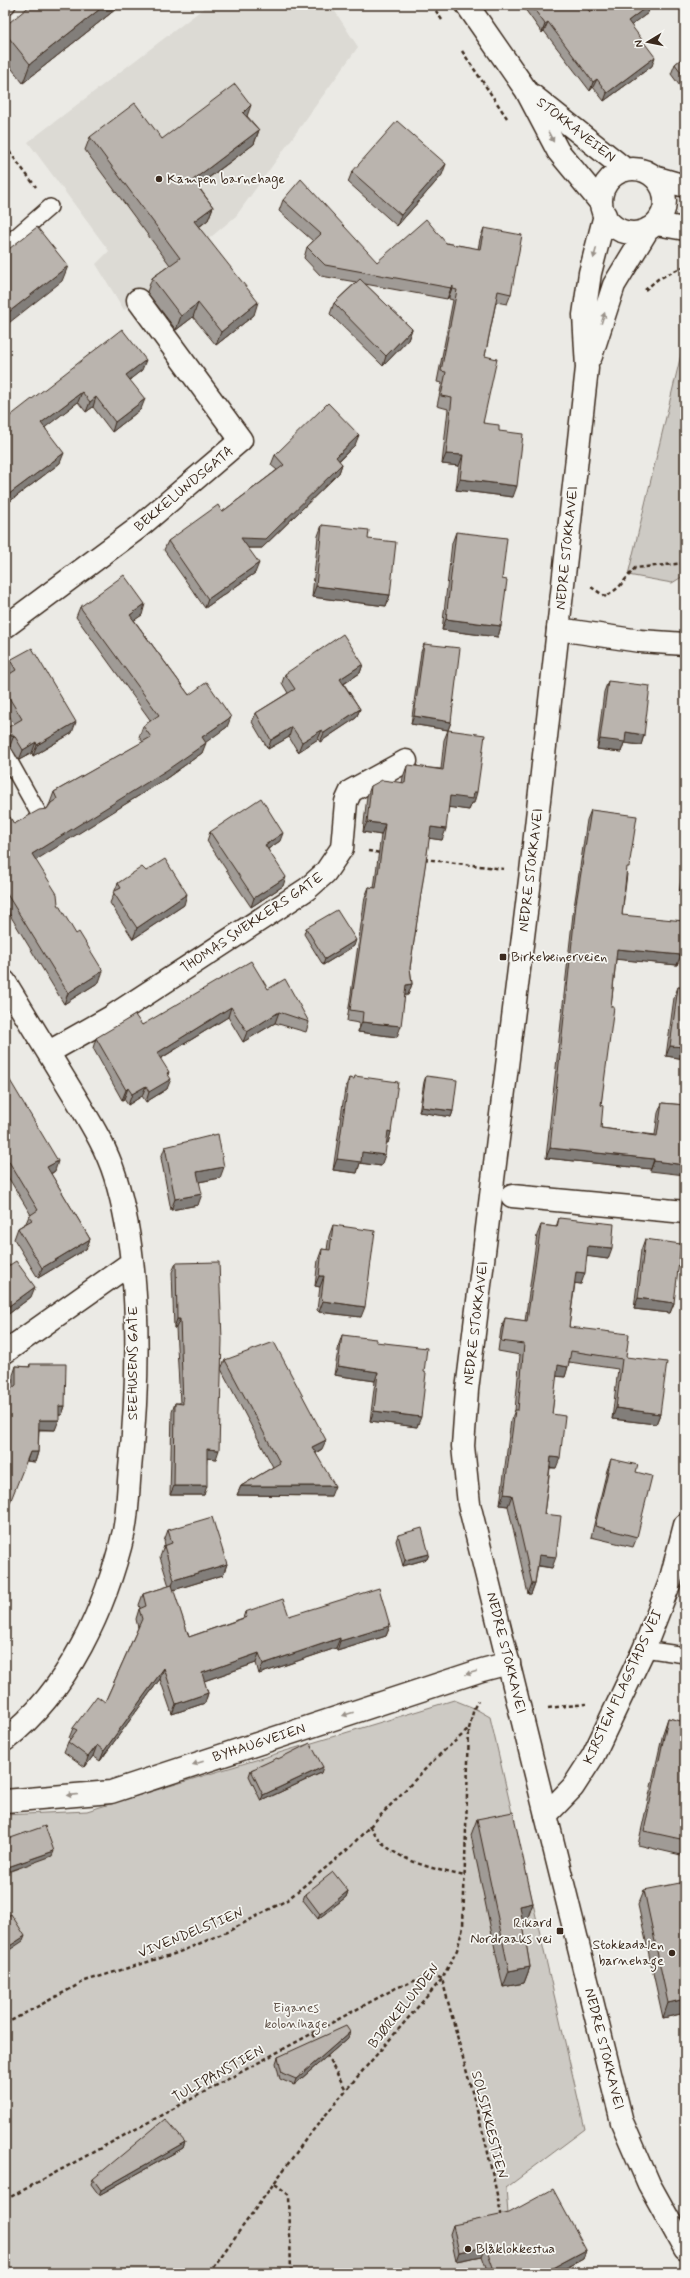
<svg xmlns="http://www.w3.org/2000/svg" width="690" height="2278" font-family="Mynerve,sans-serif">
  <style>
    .built { fill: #dcdad4 }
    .green { fill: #cdcac4; stroke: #847a71 }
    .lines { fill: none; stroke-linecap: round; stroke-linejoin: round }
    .service-casing { stroke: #3b2a1e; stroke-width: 18 }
    .minor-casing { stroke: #3b2a1e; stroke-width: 25 }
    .secondary-casing { stroke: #3b2a1e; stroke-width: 25 }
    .path { stroke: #3b2a1e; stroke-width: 2.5; stroke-dasharray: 4 3; stroke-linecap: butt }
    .service { stroke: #f6f6f2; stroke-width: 15 }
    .minor { stroke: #f6f6f2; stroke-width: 22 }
    .secondary { stroke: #f6f6f2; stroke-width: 22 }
    .wall { fill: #a09b96; stroke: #3b2a1e }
    .shaded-wall { fill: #827e7a; stroke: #3b2a1e }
    .building { fill: #bab4ae; stroke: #3b2a1e }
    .oneway { fill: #989088 }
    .poi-dot { fill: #3b2a1e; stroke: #f6f6f2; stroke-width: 1.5 }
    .labels { text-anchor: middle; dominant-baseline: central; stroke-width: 3.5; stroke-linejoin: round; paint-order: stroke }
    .street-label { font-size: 14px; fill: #3b2a1e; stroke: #f6f6f2 }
    .poi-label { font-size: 14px; fill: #3b2a1e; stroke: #f6f6f2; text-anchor: start }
    .park-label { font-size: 14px; fill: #605248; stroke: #f6f6f2 }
  </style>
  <rect width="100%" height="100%" fill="#ebeae5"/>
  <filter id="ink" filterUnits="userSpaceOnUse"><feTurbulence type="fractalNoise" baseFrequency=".025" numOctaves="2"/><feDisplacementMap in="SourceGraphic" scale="8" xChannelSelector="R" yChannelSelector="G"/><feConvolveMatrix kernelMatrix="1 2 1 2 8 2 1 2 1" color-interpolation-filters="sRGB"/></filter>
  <g filter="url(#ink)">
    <!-- built -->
    <path class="built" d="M208,5H331L358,47L236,216L124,310L96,264L109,251L28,142Z"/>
    <!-- green -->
    <path class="green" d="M685,338V575L672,583L628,575Z
      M454,1700L474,1708L490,1717L585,2129L506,2188L508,2214L536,2273H5V1815L87,1811Z"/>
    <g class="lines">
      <defs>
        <path id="service" d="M5,8L8,5
          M5,246L50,207
          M5,753L38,812
          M644,1649L685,1655"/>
        <path id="minor" d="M5,627L138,528L241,440L138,300
          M558,629L640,641L685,644
          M5,982C28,1019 51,1057 74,1095C90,1122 106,1147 115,1176C142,1263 139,1379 130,1469C128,1489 128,1511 124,1531C106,1608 68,1691 5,1740
          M49,1052L111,1017L307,889L325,873L342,848L346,802L351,791L406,761
          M512,1196L685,1212
          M5,1352L131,1263
          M5,1801L111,1792L482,1670L509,1663
          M546,1815L573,1787L593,1756L644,1649L670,1582L685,1525"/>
        <path id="secondary" d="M467,5L526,90L558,151L601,203
          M532,95L626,170
          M601 201a32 32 0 1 1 64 0a32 32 0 1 1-64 0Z
          M654,177L685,186
          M605,215L590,273L584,315L587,368L531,872L467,1390L463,1446L469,1504L622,2122L649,2184L685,2249
          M656,224L685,229
          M591,356L614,285L648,229"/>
      </defs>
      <!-- service casing -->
      <use href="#service" class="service-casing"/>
      <!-- minor casing -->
      <use href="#minor" class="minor-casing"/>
      <!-- secondary casing -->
      <use href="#secondary" class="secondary-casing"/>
      <!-- path -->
      <path class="path" d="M432,5L442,20
        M462,51L507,118
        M683,140L685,141
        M5,146L36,187
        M645,290L658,279L685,266
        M591,587L606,597L619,587L635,568L685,563
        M368,851L381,853
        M424,859L504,869
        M548,1708L586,1704
        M369,1826C374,1833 378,1840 385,1845C403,1862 441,1871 465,1876
        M5,2024L85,1981L177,1953L229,1931L287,1900L347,1850L437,1757L469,1729
        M313,2034L319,2043
        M326,2054L346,2090
        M275,2184L289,2195L291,2273
        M5,2200L396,1988L432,1974L442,1979L487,2148L502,2218
        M209,2273L306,2139L346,2090L442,1979L457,1950L463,1927L469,1729L474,1708L478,1701"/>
      <!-- service -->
      <use href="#service" class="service"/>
      <!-- minor -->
      <use href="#minor" class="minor"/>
      <!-- secondary -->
      <use href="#secondary" class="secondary"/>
    </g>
    <!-- wall -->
    <path class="wall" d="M121,5L23,83L5,60V26Z
      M522,5H585L590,12L648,13L631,25L652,66L604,101L593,87L590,91L544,31L542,33Z
      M685,56V93L671,74L675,64Z
      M247,116L259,130L254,144L198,186L213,207L208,220L199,227L254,315L216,345L193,317L176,330L147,292L152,278L170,265L85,150L90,137L162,139Z
      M352,172L442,175L397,226L348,182Z
      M283,200L377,262L446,243L478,249L480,239L484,228L511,294L507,304L496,302L485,356L483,423L499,431L513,497L456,490L459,466L442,464L448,409L437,406L442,383L437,382L453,300L449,299V296L447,299L365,284L412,329L408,340L383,366L330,314L334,303L356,282L321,276L304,258L307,247L313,241L279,211Z
      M142,370L130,379L141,409L112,432L93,407L86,412L78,402L45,427L60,463L5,505V420Z
      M355,445L339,461L342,464L339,473L262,548H248L255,573L205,608L164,550L168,541L222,512L277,470L271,465L275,455Z
      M322,525L368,539L390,595L386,606L312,597L318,536Z
      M456,532L501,626L498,637L442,630L452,543Z
      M80,607L142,615L134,620L189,695L227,727L205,742L202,753L164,780L35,860L99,982L64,1004L5,907V809L14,824L47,809L50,803L54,792L143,742L139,737L143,726L151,721L76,617Z
      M424,644L451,722L448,730L411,724L421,652Z
      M10,660L72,733L33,756L32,753L19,760L10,746L14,724L5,708V677L9,674L7,671Z
      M363,664L360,673L344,684L360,709L356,718L320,742L318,739L298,752L289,737L268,749L252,722L256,713L288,693L282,683L285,674Z
      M608,681L644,735L641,745L624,743L621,752L597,749L604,692Z
      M448,730L474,803H472L469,810L449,807L442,840L429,838L410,968L412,984L408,995H405L397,1037L358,1032L359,1023L347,1021L365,897L369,887L374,888L381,835L363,832L367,796L371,786L402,783L403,777L407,766L441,769L444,740Z
      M591,810L627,874L622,915L681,955L677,965L616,959L601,1105V1128L655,1135L658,1113L662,1103L685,1105L650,1171L651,1169L546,1158L573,914L587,820Z
      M210,832L280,841L268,849L283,886L251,907L207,841Z
      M685,845V896L679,895Z
      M146,871L184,905L133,939L110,903L118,883Z
      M306,928L354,946L323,965L304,934Z
      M678,987L685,988V1059L666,1056L674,998Z
      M268,989L309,1022L306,1032L275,1023L243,1042L228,1017L160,1059L168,1074L167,1089L146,1102L142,1096L128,1105L124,1099L122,1100L93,1048L96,1038Z
      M5,1072L55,1171L51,1174L90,1239L86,1249L38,1278L14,1239L18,1228L26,1223L29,1216L31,1215L5,1172Z
      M426,1076L453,1111L451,1117L419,1112L424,1082Z
      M349,1078L391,1132L388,1143L386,1142L381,1166L360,1163L357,1173L333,1170L345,1089Z
      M165,1147L220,1178L199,1182L198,1205L171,1210L161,1158Z
      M559,1218L608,1259L587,1256L581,1284L575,1283L569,1327L626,1357L660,1414L656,1424L612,1419L618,1369L569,1362L565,1377L556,1376L552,1414L556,1468H550L544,1514L552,1568L538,1566L535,1583L531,1594H528L508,1506L500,1505L511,1420L515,1410L520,1355L498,1351L501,1329L505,1318L525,1321L537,1235L541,1225L556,1227Z
      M333,1225L361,1317L319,1312L317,1310L320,1287L315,1286L318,1260L322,1249L327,1250L329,1236Z
      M645,1239L674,1303L670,1313L634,1309L641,1250Z
      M176,1263L216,1459L207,1458L204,1495H170L172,1412L175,1403H180L176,1328H174L172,1272Z
      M5,1268L31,1297L6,1316L5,1315Z
      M342,1335L376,1342L417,1427L370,1421L375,1381L334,1375L339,1344Z
      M225,1360L322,1449L316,1453L331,1496L237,1495L241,1486L273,1467L221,1369Z
      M30,1364L65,1406L62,1415H59L55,1430H39L38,1452L35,1462L27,1461L13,1387V1375L16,1366L29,1367Z
      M611,1459L636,1472L637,1537L633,1547L591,1537L607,1470Z
      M168,1530L227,1564L223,1575L173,1590L189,1637L243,1618L245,1612L390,1626L386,1636L337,1651L336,1648L259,1674L256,1663L204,1681L208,1693L205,1703L172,1714L160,1679L100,1761L93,1756L85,1767L64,1752L68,1742L70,1739L69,1738L73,1728L105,1702L138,1628L136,1619L139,1609L140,1608L139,1605L143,1594L169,1586L160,1557L164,1546L165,1545L164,1541Z
      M398,1535L429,1554L427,1559L403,1566L396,1541Z
      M668,1718L684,1722L685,1720V1844L681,1855L638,1845L663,1733Z
      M278,1759L321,1773L261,1801L249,1776L251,1770Z
      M477,1819L533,1903L527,1920L522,1921L530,1967L524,1983L503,1987L471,1835Z
      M644,1890L685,2013L663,2018L638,1905Z
      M348,1891L346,1897L318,1919L303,1900L305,1894Z
      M348,2038L294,2085L280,2079L276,2063L278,2057Z
      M684,2056H685V2084L679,2071Z
      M185,2142L183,2148L99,2195L91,2184L93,2179Z
      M453,2225L586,2250L583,2259L557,2273H488L482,2256L456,2261L450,2234Z"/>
    <!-- shaded-wall -->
    <path class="shaded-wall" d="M105,5H121L23,83L30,64Z
      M649,5H650L648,13L625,30L628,21Z
      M548,22L544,31L542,33L545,24Z
      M655,57L652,66L604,101L607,93Z
      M597,79L593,87L590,91L593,82Z
      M251,105L246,119L243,113Z
      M259,130L254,144L188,193L193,180Z
      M446,164L442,175L397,226L401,215Z
      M213,207L208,220L189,234L194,221Z
      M68,266L62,281L5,326V315Z
      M453,286L449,296L447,299L451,288Z
      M258,302L254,315L216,345L221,332Z
      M198,303L193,317L176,330L181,316Z
      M412,329L408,340L383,366L386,356Z
      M146,360L142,370L123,385L126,375Z
      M82,392L78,402L38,433L41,423Z
      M96,397L93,407L86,412L90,402Z
      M145,399L141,409L112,432L115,422Z
      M359,435L355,445L332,467L336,457Z
      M64,453L60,463L5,505V497Z
      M446,454L463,455L459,466L442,464Z
      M342,464L339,473L262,548H238L241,538Z
      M460,479L517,486L513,497L456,490Z
      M259,563L255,573L205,608L208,599Z
      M316,586L390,595L386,606L312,597Z
      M145,604L142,615L126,626L130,615Z
      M446,619L501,626L498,637L442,630Z
      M363,664L360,673L337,688L340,679Z
      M360,709L356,718L320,742L324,733Z
      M414,716L451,722L448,730L411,724Z
      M231,717L227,727L198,748L202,737Z
      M76,722L72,733L33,756L37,745Z
      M292,727L289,737L268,749L271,740Z
      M322,730L318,739L298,752L302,742Z
      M626,732L644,735L641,745L624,743L621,752L597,749L600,739Z
      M5,735H14L10,746L5,745Z
      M36,742L32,753L19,760L23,750Z
      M206,743L202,753L164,780L28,865L32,854Z
      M8,759L5,767V761Z
      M474,792H477L474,803H472L469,810L446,807L450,796Z
      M367,822L385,824L381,835L363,832Z
      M431,827L446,829L442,840L427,838Z
      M283,833L280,841L262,853L265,845Z
      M286,877L283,886L251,907L254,898Z
      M683,885H685V896L679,895Z
      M187,894L184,905L133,939L137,928Z
      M356,940L354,946L323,965L325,959Z
      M617,949L681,955L677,965L613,959Z
      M103,971L99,982L64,1004L68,993Z
      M412,984L408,995H402L406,985Z
      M231,1007L228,1017L153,1063L157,1053Z
      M279,1012L275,1023L243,1042L247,1032Z
      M362,1022L401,1026L397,1037L358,1032Z
      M670,1046L685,1047V1059L666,1056Z
      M169,1072L165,1082L171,1079L167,1089L146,1102L149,1092Z
      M146,1086L142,1096L128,1105L132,1094Z
      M128,1088L124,1099L122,1100L126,1090Z
      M421,1107L453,1111L451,1117L419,1112Z
      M388,1131L391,1132L388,1143L384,1142Z
      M550,1148L654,1159L651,1169L546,1158Z
      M362,1152L385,1155L381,1166L360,1163L357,1173L333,1170L337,1159Z
      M58,1161L55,1171L43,1178L47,1167Z
      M654,1161L685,1165V1175L650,1171Z
      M224,1167L220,1178L193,1183L197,1172Z
      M202,1194L198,1205L171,1210L175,1199Z
      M90,1239L86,1249L38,1278L42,1268Z
      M588,1246L612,1248L608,1259L584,1256Z
      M576,1272L585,1273L581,1284L573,1283Z
      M319,1276H324L320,1287L315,1286Z
      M35,1287L31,1297L6,1316L9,1306Z
      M638,1298L674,1303L670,1313L634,1309Z
      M323,1301L365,1307L361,1317L319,1312Z
      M177,1319H180L176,1328H174Z
      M558,1365L568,1367L565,1377L554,1376Z
      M338,1366L378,1372L375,1381L334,1375Z
      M59,1406H65L62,1415H56Z
      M616,1408L660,1414L656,1424L612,1419Z
      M374,1411L421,1417L417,1427L370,1421Z
      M39,1420H59L55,1430L36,1429Z
      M326,1440L322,1449L309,1456L312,1447Z
      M207,1449L219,1450L216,1459L204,1458Z
      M30,1452H38L35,1462L27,1461Z
      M551,1457L560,1458L556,1468L548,1467Z
      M174,1486H207L204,1495H170Z
      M241,1486H335L331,1496L237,1495Z
      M504,1494L512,1495L508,1506L500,1505Z
      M429,1554L427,1559L403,1566L405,1560Z
      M539,1555L556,1557L552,1568L535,1565Z
      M227,1564L223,1575L170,1591L174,1580Z
      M532,1583H535L531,1594H528Z
      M390,1626L386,1636L337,1651L340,1641Z
      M340,1638L336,1648L259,1674L263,1664Z
      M259,1653L256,1663L198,1683L202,1673Z
      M164,1668L160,1679L100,1761L104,1751Z
      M208,1693L205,1703L172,1714L176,1704Z
      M97,1745L93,1756L85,1767L88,1757Z
      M323,1767L321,1773L261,1801L263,1795Z
      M54,1851L52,1856L5,1873V1868Z
      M348,1891L346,1897L318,1919L320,1914Z
      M533,1903L527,1920L514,1922L520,1906Z
      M25,1936L23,1941L5,1953V1949Z
      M530,1967L524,1983L503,1987L509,1971Z
      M685,1999V2013L663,2018L668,2003Z
      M350,2032L348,2038L294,2085L296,2079Z
      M185,2142L183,2148L99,2195L101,2190Z
      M486,2247L482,2256L456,2261L459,2252Z
      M586,2250L583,2259L557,2273H543Z"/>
    <!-- building -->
    <path class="building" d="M31,5H105L30,64L5,33V26Z
      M531,5H585L590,12L599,5H649L628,21L655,57L607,93L597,79L593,82L548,22L545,24Z
      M685,56V78L675,64Z
      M235,84L251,105L243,113L259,130L193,180L213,207L194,221L258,302L221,332L198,303L181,316L152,278L180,258L90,137L135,103L162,139Z
      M397,121L446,164L401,215L352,172Z
      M301,179L377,262L426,219L446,243L480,249L484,228L522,235L511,294L498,291L485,356L497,359L483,423L499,425V431L523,434L517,486L460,479L463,455L446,454L452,398L441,396L446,372L441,371L457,290L453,289V286L451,288L325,265L307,247L321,234L283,200Z
      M37,227L68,266L5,315V252Z
      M360,279L412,329L386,356L334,303Z
      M122,329L146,360L126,375L145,399L115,422L96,397L90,402L82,392L41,423L64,453L5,497V420Z
      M328,403L359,435L336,457L342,464L266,539L241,538L259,563L208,599L168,541L218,505L222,512L284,465L275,455Z
      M322,525L369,530L368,539L396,542L390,595L316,586Z
      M456,532L507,538L502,579L507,580L501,626L446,619Z
      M124,575L145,604L130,615L189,695L207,682L231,717L202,737L206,743L167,770L32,854L57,894L58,904L76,934L79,932L103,971L68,993L5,891V809L14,824L39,810L47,809L51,803L57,799L54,792L151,737L143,726L159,715L80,607Z
      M343,634L363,664L340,679L360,709L324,733L322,730L302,742L292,727L271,740L256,713L295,689L285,674Z
      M424,644L460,648L451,722L414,716Z
      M32,648L76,722L37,745L36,742L23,750L14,735H5V729L22,719L5,691V677L16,670L10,660Z
      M608,681L650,686L644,735L626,732L625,742L600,739Z
      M448,730L485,735L477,792H474L473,799L450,796L446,829L431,827L410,968L412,984L406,985L401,1026L362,1022L363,1012L350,1010L369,887L376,888L385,824L367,822L371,786L382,780L405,783L407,766L409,765L443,770Z
      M5,753L8,759L5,761Z
      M261,798L283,833L265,845L286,877L254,898L210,832Z
      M591,810L637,816L629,867H627L622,915L684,921L681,955L617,949L611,1007H614L601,1105L603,1106L601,1128L657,1136L662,1103L685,1105V1165L654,1161V1159L550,1148L576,904Z
      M165,859L187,894L137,928L113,892L121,888L118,883L142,867L146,871Z
      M685,865V885H683Z
      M337,910L356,940L325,959L306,928Z
      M251,961L268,989L285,979L309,1022L279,1012L247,1032L231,1007L157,1053L169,1072L167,1073L171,1079L149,1092L146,1086L132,1094L128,1088L126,1090L96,1038L135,1015L142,1025Z
      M678,987L685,988V1047L670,1046Z
      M5,1072L58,1161L47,1167L90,1239L42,1268L18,1228L32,1220L29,1216L38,1210L5,1155V1144L6,1143L5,1142Z
      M355,1076L398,1082L391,1132L388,1131L385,1155L362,1152L361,1162L337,1159L349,1078L354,1079Z
      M426,1076L457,1080L453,1111L421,1107Z
      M218,1134L224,1167L197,1172L202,1194L175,1199L165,1147Z
      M559,1218L614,1224L612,1248L588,1246L585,1273L576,1272L569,1327L629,1334L626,1357L667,1362L660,1414L616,1408L622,1359L571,1351L568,1367L558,1365L552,1414L565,1416L560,1458L551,1457L544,1514L561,1516L556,1557L539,1555L535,1583H532L512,1495L504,1494L515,1410H518L524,1344L501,1341L505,1318L527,1321L541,1225L557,1227Z
      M333,1225L375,1231L365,1307L323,1301L321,1299L324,1276H319L322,1249L330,1250Z
      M645,1239L681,1244L674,1303L638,1298Z
      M16,1261L35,1287L9,1306L5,1300V1268Z
      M219,1262L222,1340L219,1450L207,1449V1486H174L175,1403L183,1404L180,1319H177L176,1263Z
      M342,1335L376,1339V1342L427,1348L424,1372L426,1373L421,1417L374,1411L378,1372L338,1366Z
      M274,1342L326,1440L312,1447L335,1486H241L280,1463L225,1360Z
      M30,1364H66L65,1406H59V1420H39L38,1452H30L5,1515V1394L16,1385V1366L30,1367Z
      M611,1459L638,1465L636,1472L652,1476L637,1537L595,1526Z
      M212,1517L227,1564L174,1580L164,1546L172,1543L168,1530Z
      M422,1528L429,1554L405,1560L398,1535Z
      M172,1585L189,1637L247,1617L245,1612L283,1599L289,1616L379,1588L390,1626L340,1641V1638L263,1664L259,1653L202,1673L208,1693L176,1704L164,1668L104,1751L97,1745L88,1757L68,1742L77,1730L73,1728L97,1696L105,1702L142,1619L139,1609L146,1606L143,1594Z
      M668,1718L685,1722V1840L644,1831Z
      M310,1743L323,1767L263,1795L251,1770L277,1758L278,1759Z
      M513,1812L533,1903L520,1906L530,1967L509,1971L477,1819Z
      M45,1826L54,1851L5,1868V1840Z
      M333,1872L348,1891L320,1914L305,1894Z
      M685,1882V1999L668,2003L644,1890Z
      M11,1914L25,1936L5,1949V1918Z
      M346,2026L350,2032L296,2079L282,2073L278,2057Z
      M165,2119L185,2142L101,2190L93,2179Z
      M553,2189L586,2250L543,2273H495L486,2247L459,2252L453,2225L509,2213Z"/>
    <!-- one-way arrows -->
    <defs><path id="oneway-solid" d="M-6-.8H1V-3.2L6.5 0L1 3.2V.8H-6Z"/></defs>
    <g class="oneway">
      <use href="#oneway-solid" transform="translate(551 137) rotate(62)"/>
      <use href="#oneway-solid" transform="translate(595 253) rotate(105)"/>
      <use href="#oneway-solid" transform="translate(603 318) rotate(-72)"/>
      <use href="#oneway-solid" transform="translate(471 1673) rotate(162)"/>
      <use href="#oneway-solid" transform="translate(348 1714) rotate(162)"/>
      <use href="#oneway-solid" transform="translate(198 1763) rotate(162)"/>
      <use href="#oneway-solid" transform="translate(72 1795) rotate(175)"/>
    </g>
  </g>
  <!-- markers -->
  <g class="poi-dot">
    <circle cx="159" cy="179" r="4"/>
    <rect x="499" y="953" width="8" height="8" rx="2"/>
    <rect x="556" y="1927" width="8" height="8" rx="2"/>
    <circle cx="672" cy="1953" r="4"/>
    <circle cx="468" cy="2249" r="4"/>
  </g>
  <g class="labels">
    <!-- street labels -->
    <g class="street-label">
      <text transform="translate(576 130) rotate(38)">STOKKAVEIEN</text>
      <text transform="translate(184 489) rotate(-40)">BEKKELUNDSGATA</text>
      <text transform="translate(567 548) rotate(-84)">NEDRE STOKKAVEI</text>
      <text transform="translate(531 870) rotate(-83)">NEDRE STOKKAVEI</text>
      <text transform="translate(252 923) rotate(-34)">THOMAS SNEKKERS GATE</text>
      <text transform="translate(476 1323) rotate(-83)">NEDRE STOKKAVEI</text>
      <text transform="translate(133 1363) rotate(-90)">SEEHUSENS GATE</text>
      <text transform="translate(506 1653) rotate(76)">NEDRE STOKKAVEI</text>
      <text transform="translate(623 1687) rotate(-65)">KIRSTEN FLAGSTADS VEI</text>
      <text transform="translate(259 1743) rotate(-18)">BYHAUGVEIEN</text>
      <text transform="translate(191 1933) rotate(-22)">VIVENDELSTIEN</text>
      <text transform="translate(404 2006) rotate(-51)">BJØRKELUNDEN</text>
      <text transform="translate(604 2049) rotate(76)">NEDRE STOKKAVEI</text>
      <text transform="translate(218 2074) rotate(-29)">TULIPANSTIEN</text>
      <text transform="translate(489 2125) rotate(76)">SOLSIKKESTIEN</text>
    </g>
    <!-- poi labels -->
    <g class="poi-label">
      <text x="167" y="179">Kampen barnehage</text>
      <text x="511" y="957">Birkebeinerveien</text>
      <text x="552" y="1923" text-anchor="end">Rikard<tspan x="552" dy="16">Nordraaks vei</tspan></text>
      <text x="664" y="1945" text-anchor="end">Stokkadalen<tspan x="664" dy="16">barnehage</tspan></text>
      <text x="476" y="2249">Blåklokkestua</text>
    </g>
    <!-- park labels -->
    <g class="park-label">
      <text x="296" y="2008">Eiganes<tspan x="296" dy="16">kolonihage</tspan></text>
    </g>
  </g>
  <!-- margin -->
  <rect width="690" height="2278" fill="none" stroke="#f6f6f2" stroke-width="20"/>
  <rect x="10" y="10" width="670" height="2258" fill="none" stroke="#3b2a1e" stroke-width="1.5" filter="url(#ink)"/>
  <!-- north arrow -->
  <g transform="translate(648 42) rotate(260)" stroke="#f6f6f2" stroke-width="3" paint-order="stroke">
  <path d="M0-3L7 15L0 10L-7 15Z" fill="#3b2a1e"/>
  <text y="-6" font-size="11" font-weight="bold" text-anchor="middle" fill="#3b2a1e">N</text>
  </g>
</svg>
